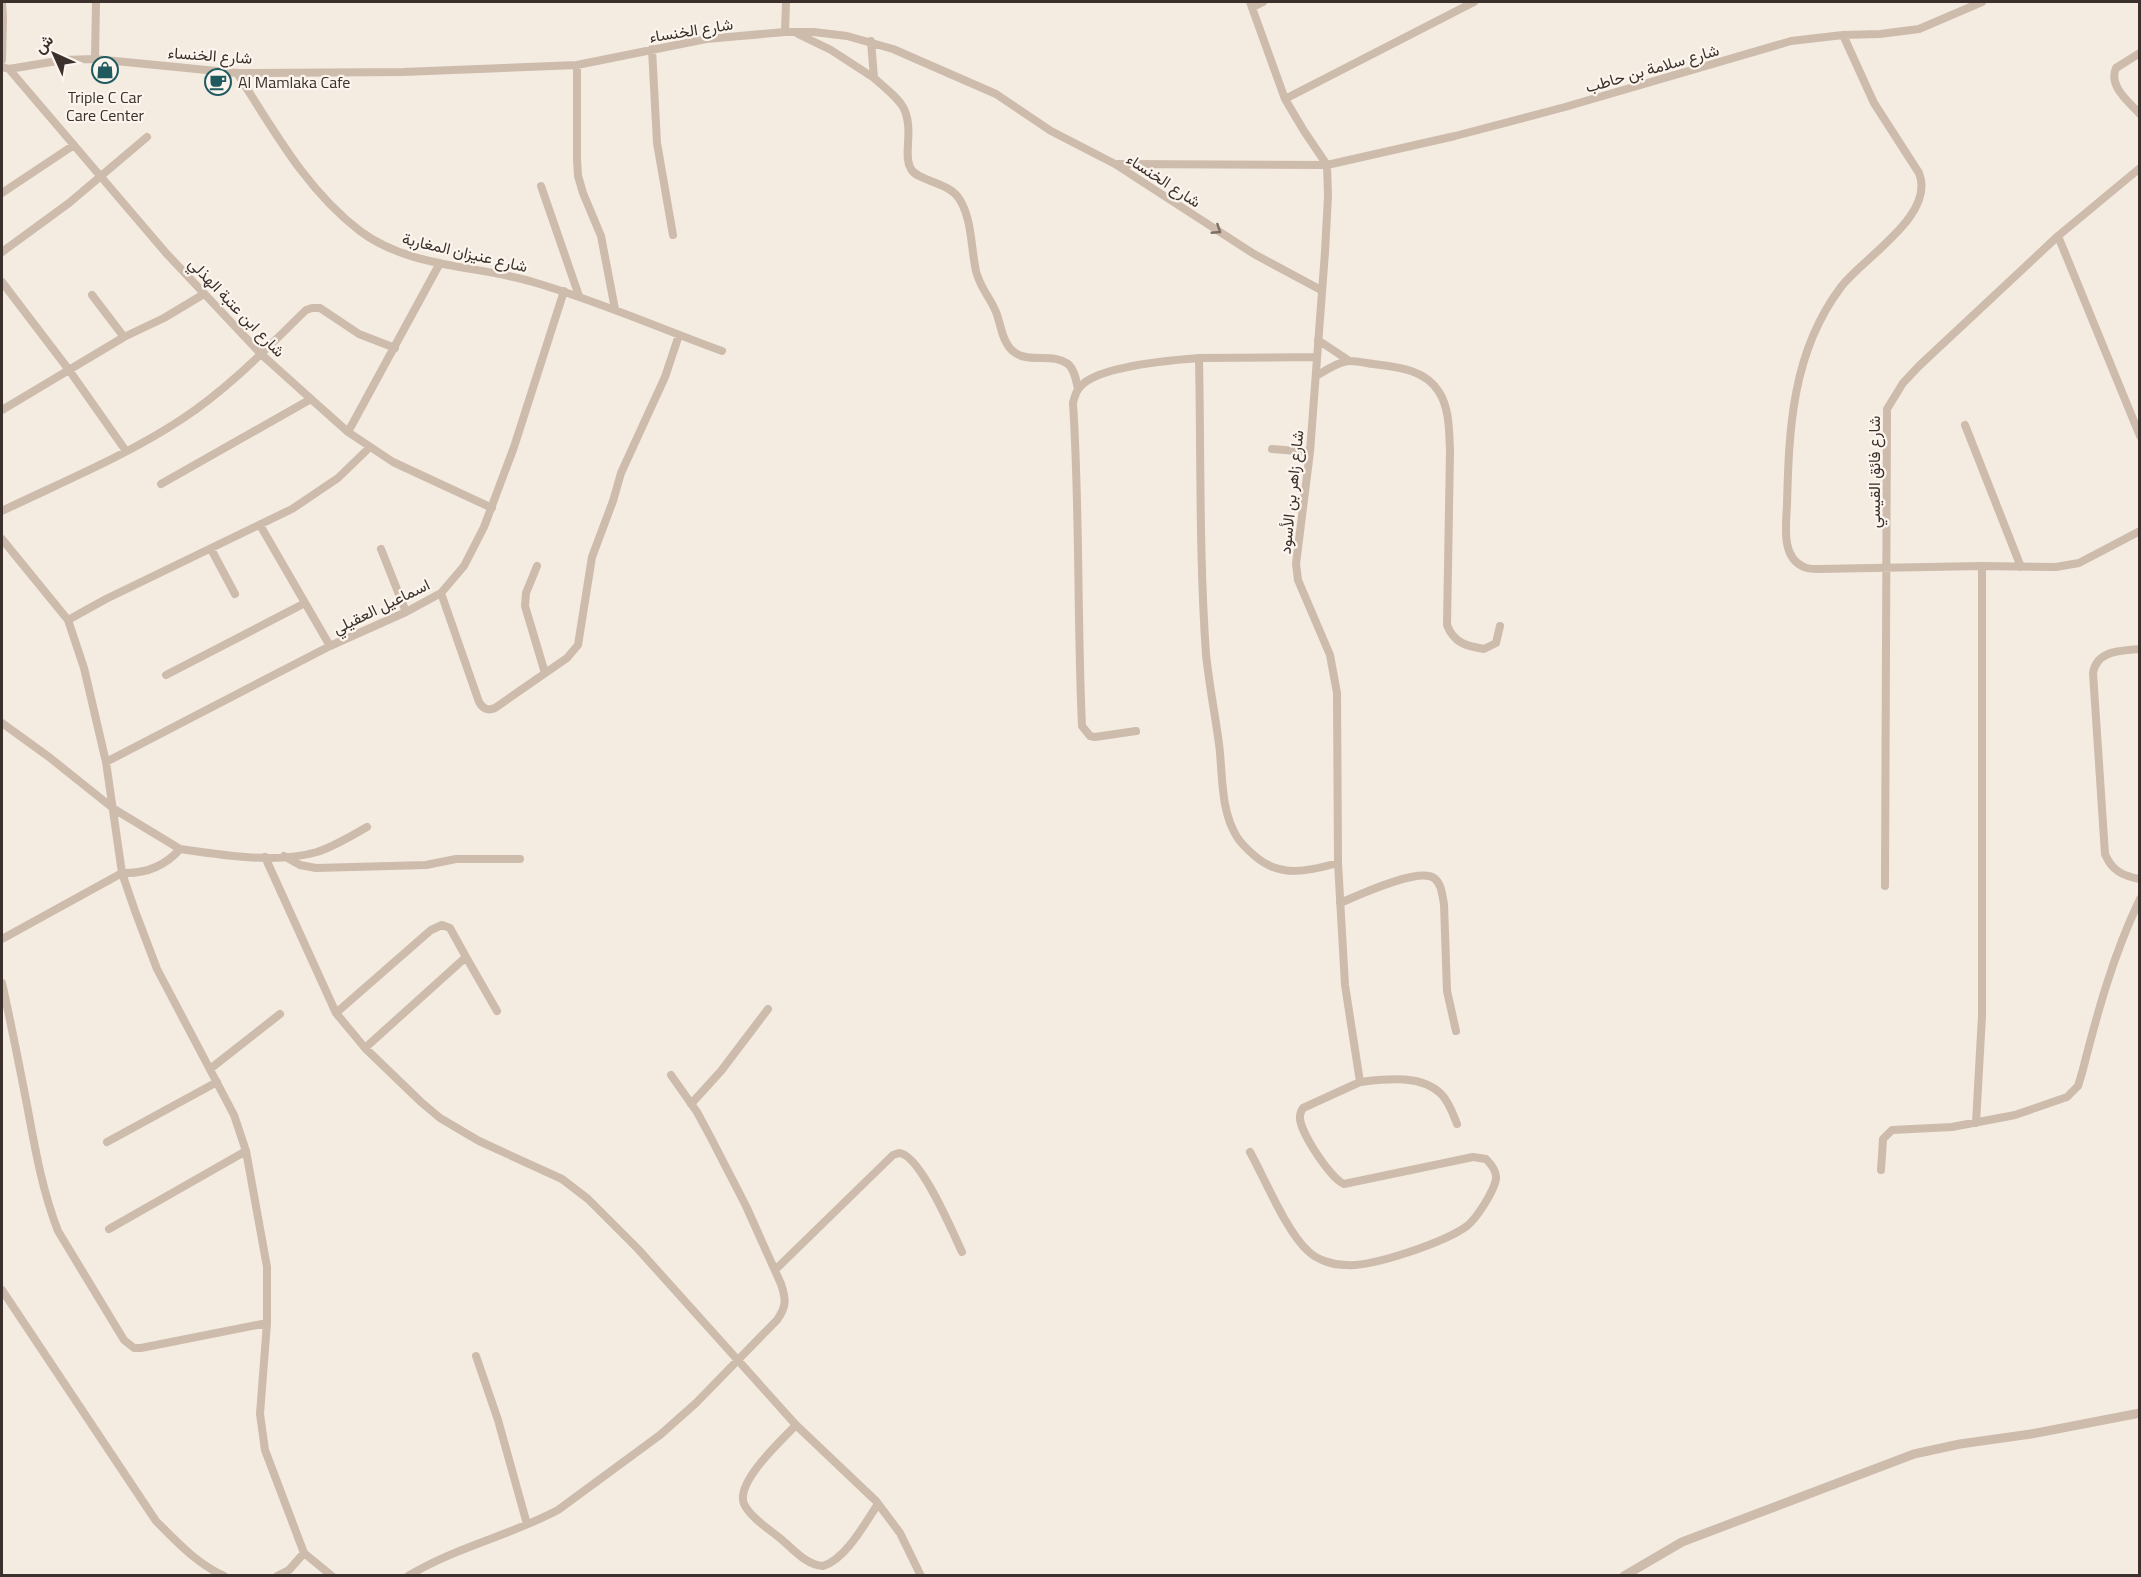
<svg xmlns="http://www.w3.org/2000/svg" width="2141" height="1577" font-family="'Titillium Web',Vazirmatn,sans-serif">
  <style>
    .lines { fill: none; stroke-linecap: round; stroke-linejoin: round }
    .minor { stroke: #cdbbac; stroke-width: 8 }
    .tertiary { stroke: #cdbbac; stroke-width: 9 }
    .oneway { stroke: #7d6f65 }
    .labels { text-anchor: middle; dominant-baseline: central; stroke-width: 4.5; stroke-linejoin: round; paint-order: stroke }
    .street-label { font-size: 16px; fill: #3b302b; stroke: #fbf5ee }
    .poi-label { font-size: 16px; fill: #3b302b; stroke: #fbf5ee; text-anchor: start }
  </style>
  <rect width="100%" height="100%" fill="#f4ebe1"/>
  <g class="lines">
    <!-- minor -->
    <path class="minor" d="M1250,2L1285,99L1304,131L1327,165L1328,196L1325,252L1310,452L1296,564L1298,580L1330,655L1337,693L1338,863C1309,871 1281,878 1256,857C1249,851 1242,845 1237,837C1220,810 1223,774 1219,744C1215,714 1209,684 1206,654C1199,555 1201,456 1199,358L1317,357
      M1253,7L1263,2
      M785,32L786,2
      M798,34L831,50L874,78
      M1843,35L1874,103L1919,173C1936,215 1864,257 1841,287C1792,352 1789,428 1787,505C1786,525 1781,558 1804,567C1808,569 1814,569 1818,569L1982,566L2056,567L2079,563L2140,531
      M871,41L874,78C900,101 911,106 908,142C908,151 906,161 911,169C918,182 949,181 960,200C972,220 971,248 976,271C980,288 990,297 996,312C1000,322 1001,333 1006,342C1019,369 1050,350 1068,364C1075,370 1076,381 1078,389
      M652,49L657,143L673,235
      M2140,53L2116,68C2108,86 2129,102 2140,114
      M95,59L96,2
      M2,60L3,17L2,2
      M577,65V159L578,176L583,193L601,236L615,309
      M2,67L9,69L63,60L95,59L237,73L403,72L577,65L706,39L785,32H814L847,36L893,49L996,94L1051,131L1115,164L1254,254L1321,290
      M9,69L166,253L261,354L311,399L348,432L393,462L492,508
      M237,73C273,129 306,190 360,231C409,268 476,265 533,282C598,301 659,328 722,351
      M1285,99L1474,2
      M1116,164L1327,165L1455,136L1565,107L1791,41L1843,35L1880,34L1919,29L1982,2
      M541,186L579,296
      M2,193L74,145
      M2058,236L2140,436
      M2,252L69,203L147,137
      M2,282L69,370L126,451
      M92,295L124,337
      M1318,340L1348,360
      M1316,376C1325,371 1339,361 1350,361C1357,361 1366,363 1373,364C1397,367 1425,369 1439,392C1450,409 1449,433 1450,451L1447,625C1454,643 1466,646 1484,649L1496,643L1500,626
      M2,410L124,337L164,318L204,294
      M1965,425L2021,567
      M348,432L440,263
      M1272,449L1310,452
      M161,484L311,399
      M2,511C62,482 126,456 182,419C228,389 267,348 306,310L312,308H320L359,334L395,348
      M260,525L330,646
      M2,539L68,620L84,668L106,762L122,873L135,911L157,969L234,1115L246,1151L267,1267V1323L260,1414L265,1450L304,1553L332,1576
      M211,549L235,594
      M381,549L406,612
      M537,566L526,593L525,606L545,673
      M441,593L479,702C483,709 488,711 495,708L567,658L578,645L592,557L613,501L621,473L665,377L679,335
      M68,620L106,599L292,509L338,478L370,447
      M2140,649C2120,651 2097,650 2093,673L2105,854C2112,871 2123,876 2140,879
      M166,675L305,603
      M2,723L49,757L114,809L180,849C165,866 146,874 122,873L2,939
      M1136,731L1095,737L1090,736L1082,726C1077,618 1080,511 1073,403C1075,395 1077,388 1084,383C1106,366 1172,360 1199,358
      M106,762L330,646L406,612L441,593L464,566L484,527L514,447L564,291
      M180,849C221,855 277,864 317,852C335,846 351,836 367,827
      M284,856L300,865L316,868L426,865L456,859H520
      M265,857L336,1013L365,1048L421,1102L440,1118L479,1141L562,1179L588,1199L638,1249L796,1425L876,1501L900,1533L921,1576
      M1885,886L1887,409L1903,383L1919,366L2058,236L2140,168
      M1340,903C1357,896 1418,867 1434,878C1442,884 1442,895 1444,904L1447,991L1456,1031
      M466,957L497,1011
      M2,983C11,1023 19,1064 27,1105C35,1148 42,1190 58,1231L124,1340L134,1348H141L267,1323
      M336,1013L431,930L442,925L450,928L466,957L365,1048
      M210,1069L280,1014
      M1360,1082C1386,1079 1422,1074 1442,1095C1449,1102 1453,1114 1457,1124
      M691,1104L721,1071L768,1009
      M1976,1123L1982,1016V566
      M107,1142L217,1082
      M1250,1152C1265,1179 1286,1231 1308,1251C1317,1260 1333,1265 1346,1265C1373,1267 1445,1242 1467,1226C1477,1218 1494,1191 1496,1179C1497,1171 1491,1164 1486,1159L1473,1157L1344,1184C1331,1179 1299,1131 1300,1117C1300,1113 1301,1111 1303,1108L1360,1082L1345,985L1338,863
      M1881,1170L1883,1139L1892,1130L1952,1127L2015,1115L2067,1097L2078,1086L2082,1073C2097,1014 2113,955 2140,899
      M109,1229L246,1151
      M775,1270L893,1155L899,1153C920,1154 953,1233 962,1252
      M2,1290L156,1521C177,1542 196,1563 224,1576
      M476,1356L498,1420L527,1524
      M796,1425C782,1440 735,1482 744,1504C751,1518 769,1529 781,1539C793,1549 806,1565 823,1566C846,1559 865,1523 878,1504
      M277,1576L289,1570L304,1553
      M408,1576C456,1547 509,1536 558,1510L660,1435L696,1403L777,1320C787,1306 786,1299 781,1284L746,1206L711,1138L697,1112L671,1075"/>
    <!-- tertiary -->
    <path class="tertiary" d="M1624,1576L1682,1542L1914,1454L1960,1444L2031,1434L2140,1413"/>
  </g>
  <!-- one-way arrows -->
  <defs><path id="oneway-chevron" d="M-2-3.5L2.5 0L-2 3.5" fill="none" stroke-width="1.6" stroke-linecap="round" stroke-linejoin="round" transform="scale(1.5)"/></defs>
  <use class="oneway" href="#oneway-chevron" transform="translate(1217 230) rotate(33)"/>
  <!-- icons -->
  <defs>
    <symbol id="shop-ring" viewBox="-11 -11 22 22"><circle r="9.5" fill="#fbf5ee" stroke="#1f5a5e" stroke-width="1.5"/><path d="M-5-2.5h2.3a2.7 3.5 0 0 1 5.4 0H5L5.5 6h-11ZM-1.5-2.5h3a1.5 2.3 0 0 0-3 0Z" fill="#1f5a5e"/></symbol>
    <symbol id="cafe-ring" viewBox="-11 -11 22 22"><circle r="9.5" fill="#fbf5ee" stroke="#1f5a5e" stroke-width="1.5"/><path d="M-5.5-4.5H6V0H3Q3 3.5 0 3.5H-2.5Q-5.5 3.5-5.5 0ZM3-3.2v2h1.7v-2ZM-6 4.5H4V6H-6Z" fill="#1f5a5e"/></symbol>
  </defs>
  <g fill-rule="evenodd">
    <use href="#shop-ring" x="90" y="55" width="30" height="30"/>
    <use href="#cafe-ring" x="203" y="67" width="30" height="30"/>
  </g>
  <g class="labels">
    <!-- street labels -->
    <g class="street-label">
      <text transform="translate(691 30) rotate(-9)">شارع الخنساء</text>
      <text transform="translate(210 55) rotate(4)">شارع الخنساء</text>
      <text transform="translate(1652 68) rotate(-16)">شارع سلامة بن حاطب</text>
      <text transform="translate(1164 180) rotate(33)">شارع الخنساء</text>
      <text transform="translate(465 252) rotate(13)">شارع عنيزان المغاربة</text>
      <text transform="translate(237 307) rotate(46)">شارع ابن عتبة الهذلي</text>
      <text transform="translate(1874 472) rotate(-90)">شارع فائق القيسي</text>
      <text transform="translate(1291 492) rotate(-84)">شارع زاهر بن الأسود</text>
      <text transform="translate(381 606) rotate(-26)">اسماعيل العقيلي</text>
    </g>
    <!-- poi labels -->
    <g class="poi-label">
      <text x="238" y="82">Al Mamlaka Cafe</text>
      <text x="105" y="97" text-anchor="middle">Triple C Car<tspan x="105" dy="18">Care Center</tspan></text>
    </g>
  </g>
  <!-- border -->
  <rect width="2141" height="1577" fill="none" stroke="#3b302b" stroke-width="6"/>
  <!-- north arrow -->
  <g transform="translate(54 54) rotate(315)" stroke="#fbf5ee" stroke-width="4.5" paint-order="stroke">
  <path d="M0-4.5L10 22L0 15L-10 22Z" fill="#3b302b"/>
  <text y="-9" font-size="16" font-weight="bold" text-anchor="middle" fill="#3b302b">ش</text>
  </g>
</svg>
